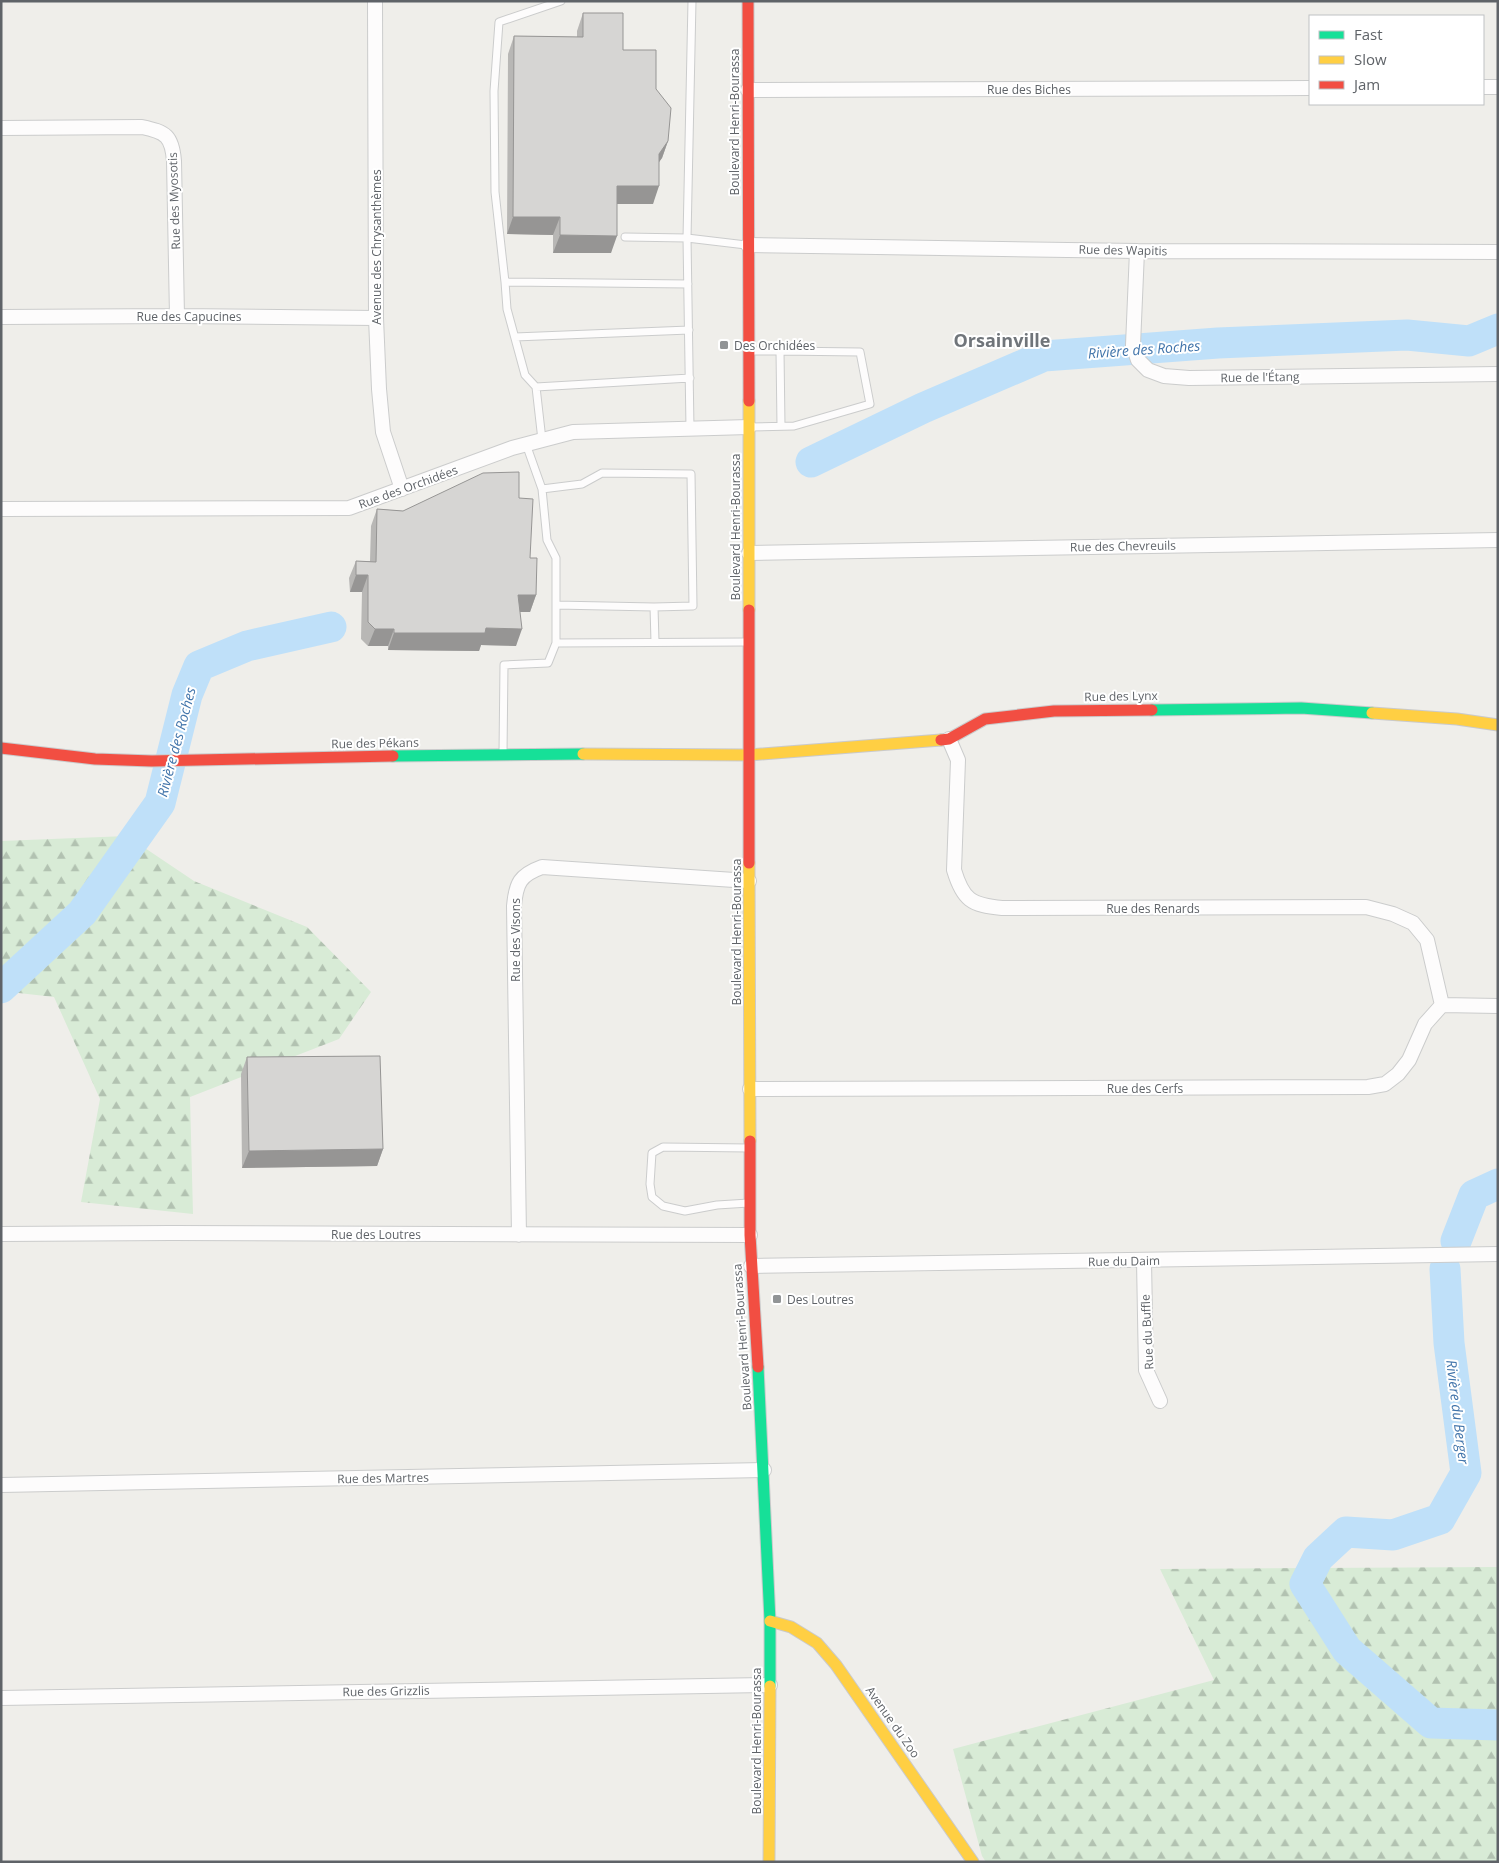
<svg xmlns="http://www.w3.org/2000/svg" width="1499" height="1863" font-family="'Open Sans',sans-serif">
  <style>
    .forest { fill: url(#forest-firs) }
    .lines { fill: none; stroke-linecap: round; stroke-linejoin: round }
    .river { stroke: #bfe0f9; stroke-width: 31 }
    .lane-casing { stroke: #cbcccc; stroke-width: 9 }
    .street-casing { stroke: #cbcccc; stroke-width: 16 }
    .fast-casing { stroke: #cacacb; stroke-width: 13 }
    .slow-casing { stroke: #cacacb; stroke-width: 13 }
    .jam-casing { stroke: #cacacb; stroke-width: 13 }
    .lane { stroke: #fdfcfc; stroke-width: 7 }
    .street { stroke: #fdfcfc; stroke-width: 14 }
    .fast { stroke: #16e098; stroke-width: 11 }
    .slow { stroke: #ffcf43; stroke-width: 11 }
    .jam { stroke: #f24e42; stroke-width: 11 }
    .wall { fill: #b8b7b5 }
    .shaded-wall { fill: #969594 }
    .building { fill: #d6d5d3; stroke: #969594 }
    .poi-dot { fill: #919496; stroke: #fff; stroke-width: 2 }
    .labels { text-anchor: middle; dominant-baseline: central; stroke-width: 4; stroke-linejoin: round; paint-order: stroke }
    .street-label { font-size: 12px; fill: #5f6368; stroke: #fff }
    .poi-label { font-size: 12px; fill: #5f6368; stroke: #fff; text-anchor: start }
    .water-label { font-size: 14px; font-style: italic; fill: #4174aa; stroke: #fff }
    .district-label { font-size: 18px; font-weight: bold; fill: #70757a; stroke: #fff }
  </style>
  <defs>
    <pattern id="forest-firs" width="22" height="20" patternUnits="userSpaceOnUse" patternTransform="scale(1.25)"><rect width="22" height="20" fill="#d8ebd6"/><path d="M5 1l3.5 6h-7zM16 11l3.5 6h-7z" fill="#b2c2b1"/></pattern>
  </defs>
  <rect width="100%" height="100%" fill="#efeeea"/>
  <!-- forest -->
  <path class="forest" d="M127,836L194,881L307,927L371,992L339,1039L190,1097L193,1214L81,1202L100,1099L54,997L1,991V841Z
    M1498,1567V1862H986L982,1856L953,1749L1214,1680L1160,1569Z"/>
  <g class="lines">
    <!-- river -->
    <path class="river" d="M811,462L923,408L1044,356L1218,343L1407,335L1469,341L1498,329
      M1,988L82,913L160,803L187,695L199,666L247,646L331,627
      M1456,1241L1474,1195L1498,1184
      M1445,1269L1449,1343L1466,1473L1440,1519L1393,1535L1346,1532L1318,1558L1305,1584L1347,1650L1431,1723L1498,1725"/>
    <defs>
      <path id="lane" d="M625,237L687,238L692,1
        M505,282L495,192L494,91L499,22L561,1
        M515,337L689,330
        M750,351H780
        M536,387L525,375L507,309L505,282L688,284
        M749,427L794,426L870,404L860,352L780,351L781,426
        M690,428L687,238L746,245
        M542,440L536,387L690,378
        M526,444L542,489L547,540L556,558V643L746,642
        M542,489L582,484L602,473L691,474L693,606L654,607
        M556,605L654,607L655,642
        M503,753L504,665L548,663L556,643
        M749,1203L717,1205L685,1211L663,1206L652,1197L650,1184L652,1153L663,1147L749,1148"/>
      <path id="street" d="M375,1L376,318L379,389L383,432L402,489
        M1483,87H1498
        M748,90L1310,88
        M1,128L142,127C166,132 172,136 174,161L177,316
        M748,245L1137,251L1498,252
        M1137,251L1133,345L1138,360L1148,370L1164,376L1189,378L1498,374
        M1,317L177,316L376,318
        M1,509L349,508L512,448L573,432L749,427
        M749,553L1498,540
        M949,739L958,760L954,870C963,900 971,905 1002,908L1366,907L1393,914L1413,923L1427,940L1442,1005
        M750,1089L1368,1087L1385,1084L1398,1074L1409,1060L1425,1024L1442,1005L1498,1006
        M1,1234L171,1233L750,1235
        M519,1235L514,906C516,883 520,875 542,867L749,881
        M1144,1261L1146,1370L1160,1401
        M751,1266L1498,1254
        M1,1485L764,1470
        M1,1698L770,1685"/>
      <path id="fast" d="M1152,710L1301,708L1372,713
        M393,756L583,754
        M758,1367L770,1621V1686"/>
      <path id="slow" d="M749,401V610
        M1372,713L1457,719L1498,725
        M583,754L749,755L941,740
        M749,863L750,1141
        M770,1621L791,1627L817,1643L836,1665L973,1862
        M769,1862L770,1686"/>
      <path id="jam" d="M748,1L749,401
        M749,610V863
        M941,740L949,739L985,719L1054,711L1152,710
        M1,748L95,759L152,761L393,756
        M750,1141V1235L758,1367"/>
    </defs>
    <!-- lane casing -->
    <use href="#lane" class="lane-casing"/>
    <!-- street casing -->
    <use href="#street" class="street-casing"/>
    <!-- fast casing -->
    <use href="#fast" class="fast-casing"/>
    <!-- slow casing -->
    <use href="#slow" class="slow-casing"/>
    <!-- jam casing -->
    <use href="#jam" class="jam-casing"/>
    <!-- lane -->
    <use href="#lane" class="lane"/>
    <!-- street -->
    <use href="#street" class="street"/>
    <!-- fast -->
    <use href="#fast" class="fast"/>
    <!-- slow -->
    <use href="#slow" class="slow"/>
    <!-- jam -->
    <use href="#jam" class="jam"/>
  </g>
  <!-- wall -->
  <path class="wall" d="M583,13L623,50L656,89L668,141L662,158L659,161L653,204H617L611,253H553V235L507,234L508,54L514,36L577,37V31Z
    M519,498L536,595L530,612H520L516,646L481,645L479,651L388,650V646H368L361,639L362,592H350L349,578L356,561H370L371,526L377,509L403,511Z
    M247,1057L383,1149L377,1166L242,1168L241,1074Z"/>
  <!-- shaded-wall -->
  <path class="shaded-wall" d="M668,141L662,158L653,171L659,154Z
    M617,186H659L653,204H611Z
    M513,217H560L553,235L507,234Z
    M560,235L617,236L611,253H553Z
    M356,575H368L362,592H350Z
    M518,595H536L530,612H512Z
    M486,628L522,629L516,646L481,645L479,651L388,650L394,633Z
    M375,629H394L388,646H368Z
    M383,1149L377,1166L242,1168L249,1151Z"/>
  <!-- building -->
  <path class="building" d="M583,13H623V50H656V89L671,108L668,141L659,154V186H617V236L560,235V217H513L514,36L583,37Z
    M519,472V498L533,499L530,558H537L536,595H518L522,629L486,628L485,633H394V629H375L368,622V575H356V561L376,562L377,509L403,511L483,473Z
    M380,1056L383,1149L249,1151L247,1057Z"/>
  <!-- markers -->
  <g class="poi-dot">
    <rect x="719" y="340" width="10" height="10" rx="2.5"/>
    <rect x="772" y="1294" width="10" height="10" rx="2.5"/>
  </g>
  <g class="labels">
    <!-- street labels -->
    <g class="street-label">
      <text x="1029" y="89">Rue des Biches</text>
      <text transform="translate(734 122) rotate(-90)">Boulevard Henri-Bourassa</text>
      <text transform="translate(174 201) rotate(-92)">Rue des Myosotis</text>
      <text transform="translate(376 247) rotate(-90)">Avenue des Chrysanthèmes</text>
      <text transform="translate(1123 250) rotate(1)">Rue des Wapitis</text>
      <text x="189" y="316">Rue des Capucines</text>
      <text transform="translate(1260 377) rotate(-1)">Rue de l'Étang</text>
      <text transform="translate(408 487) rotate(-20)">Rue des Orchidées</text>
      <text transform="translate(735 527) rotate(-90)">Boulevard Henri-Bourassa</text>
      <text transform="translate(1123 546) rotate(-1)">Rue des Chevreuils</text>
      <text transform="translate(1121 696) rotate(-1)">Rue des Lynx</text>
      <text transform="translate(375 743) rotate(-1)">Rue des Pékans</text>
      <text x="1153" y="908">Rue des Renards</text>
      <text transform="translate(736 932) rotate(-90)">Boulevard Henri-Bourassa</text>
      <text transform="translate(515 940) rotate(-90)">Rue des Visons</text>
      <text x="1145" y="1088">Rue des Cerfs</text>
      <text x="376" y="1234">Rue des Loutres</text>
      <text transform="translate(1124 1261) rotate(-1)">Rue du Daim</text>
      <text transform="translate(1147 1332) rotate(-93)">Rue du Buffle</text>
      <text transform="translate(742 1337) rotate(-94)">Boulevard Henri-Bourassa</text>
      <text transform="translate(383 1478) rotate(-1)">Rue des Martres</text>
      <text transform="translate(386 1691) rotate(-1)">Rue des Grizzlis</text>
      <text transform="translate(893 1722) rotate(55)">Avenue du Zoo</text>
      <text transform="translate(756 1741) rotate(-90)">Boulevard Henri-Bourassa</text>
    </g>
    <!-- poi labels -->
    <g class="poi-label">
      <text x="734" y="345">Des Orchidées</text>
      <text x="787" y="1299">Des Loutres</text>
    </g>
    <!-- water labels -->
    <g class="water-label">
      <text transform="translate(1144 349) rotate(-4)">Rivière des Roches</text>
      <text transform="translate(176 742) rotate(-75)">Rivière des Roches</text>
      <text transform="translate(1458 1412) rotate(83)">Rivière du Berger</text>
    </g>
    <!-- district labels -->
    <g class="district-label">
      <text x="1002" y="340">Orsainville</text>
    </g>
  </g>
  <!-- border -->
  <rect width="1499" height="1863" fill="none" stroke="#5f6368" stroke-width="5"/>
  <!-- legend -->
  <rect x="1309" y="15" width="175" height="90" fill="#ffffff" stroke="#bfc1c3"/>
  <rect x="1319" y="31" width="25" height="8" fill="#16e098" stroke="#bfc1c3"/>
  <text x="1354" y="40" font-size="15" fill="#5f6368">Fast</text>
  <rect x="1319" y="56" width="25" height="8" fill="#ffcf43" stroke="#bfc1c3"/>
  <text x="1354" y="65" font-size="15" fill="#5f6368">Slow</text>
  <rect x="1319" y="81" width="25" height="8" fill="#f24e42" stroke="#bfc1c3"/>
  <text x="1354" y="90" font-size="15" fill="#5f6368">Jam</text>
</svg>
